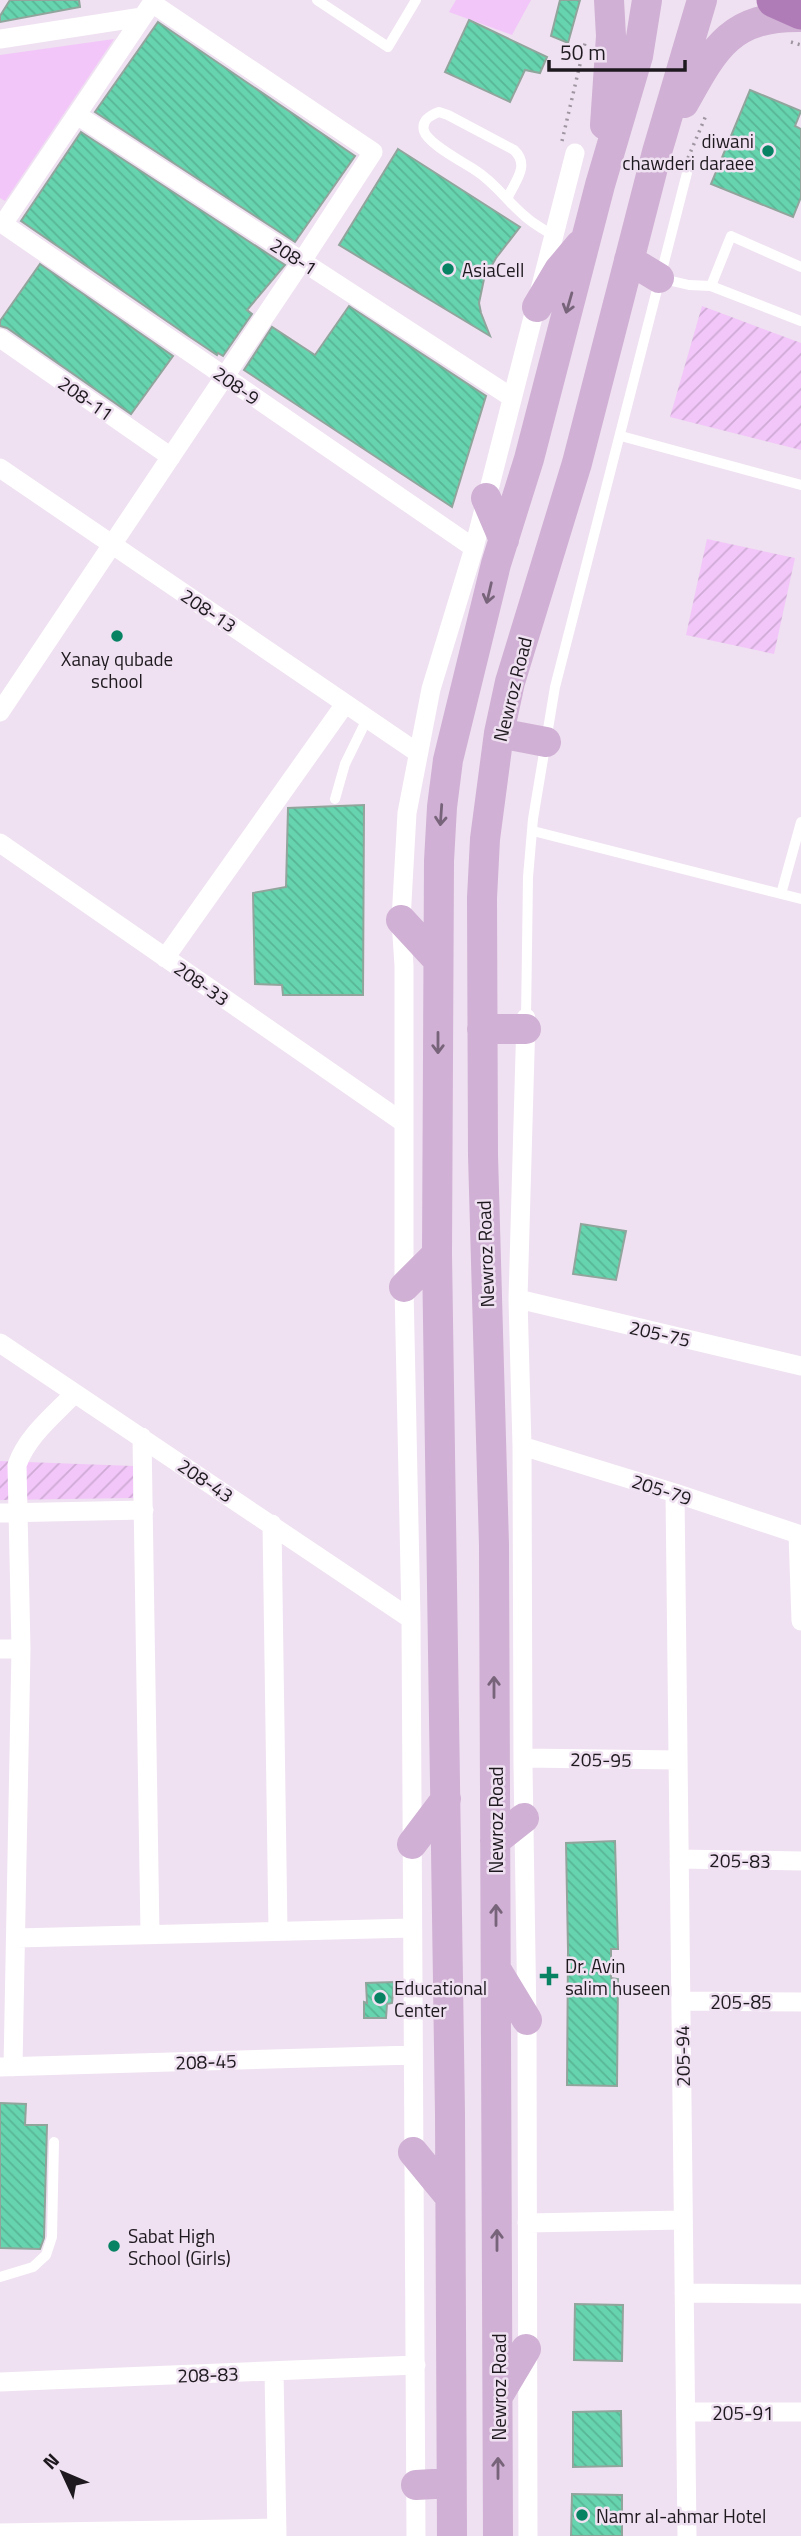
<svg xmlns="http://www.w3.org/2000/svg" width="801" height="2536" font-family="'Titillium Web',sans-serif">
  <style>
    .grass { fill: #f2c6f9 }
    .garden { fill: url(#garden-furrows) }
    .building { fill: url(#building-back-hatch); stroke: #91a59d; stroke-width: 2 }
    .lines { fill: none; stroke-linecap: round; stroke-linejoin: round }
    .path { stroke: #9f95a1; stroke-width: 3.5; stroke-dasharray: 2 5; stroke-linecap: butt }
    .lane { stroke: #fff; stroke-width: 10 }
    .street { stroke: #fff; stroke-width: 19 }
    .primary { stroke: #d0b0d4; stroke-width: 30 }
    .highway { stroke: #b07cb8; stroke-width: 35 }
    .oneway { stroke: #77647a }
    .poi-dot { fill: #078363; stroke: #efe1f1; stroke-width: 2.5 }
    .labels { text-anchor: middle; dominant-baseline: central; stroke-width: 5; stroke-linejoin: round; paint-order: stroke }
    .poi-label { font-size: 19px; fill: #1e191f; stroke: #efe1f1; text-anchor: start }
    .street-label { font-size: 19px; fill: #1e191f; stroke: #efe1f1 }
  </style>
  <defs>
    <pattern id="garden-furrows" width="10" height="10" patternUnits="userSpaceOnUse" patternTransform="scale(1.75)"><rect width="10" height="10" fill="#f2c6f9"/><path d="M-1 1l2-2M0 10L10 0M9 11l2-2" fill="none" stroke="#cfaad5"/></pattern>
    <pattern id="building-back-hatch" width="6" height="6" patternUnits="userSpaceOnUse" patternTransform="scale(1.75)"><rect width="6" height="6" fill="#66d4ae"/><path d="M-1 5l2 2M0 0l6 6M5-1l2 2" fill="none" stroke="#58b595"/></pattern>
  </defs>
  <rect width="100%" height="100%" fill="#efe1f1"/>
  <!-- grass -->
  <path class="grass" d="M456,0H531L512,35L449,12Z
    M114,39L5,201L0,198V55Z"/>
  <!-- garden -->
  <path class="garden" d="M702,306L801,343V450L670,417Z
    M707,539L795,558L774,654L686,635Z
    M0,1461L133,1466V1498L0,1500Z"/>
  <!-- building -->
  <path class="building" d="M10,0H79L80,7L0,22V16Z
    M560,0H580L568,43L551,36Z
    M469,20L547,57L540,73L525,70L510,102L445,72Z
    M158,22L355,156L295,242L95,112Z
    M750,90L801,111L795,126L801,129V197L793,217L711,184Z
    M81,132L285,265L247,310L252,314L223,356L218,353L217,355L187,335L21,221Z
    M398,149L520,227L496,258L484,279L479,303L481,313L490,336L339,245Z
    M40,264L173,356L131,414L7,328L0,326V321Z
    M349,306L486,396L452,507L244,370L272,327L315,355Z
    M364,805L363,995H283L282,985L255,984L253,893L286,887L288,808Z
    M581,1224L626,1231L616,1280L573,1274Z
    M615,1841L618,1949H611V1978L618,1979L617,2086L567,2085L568,1950L566,1843Z
    M394,1982L392,2003L387,2004L386,2018H364V2002L367,2003L366,1983Z
    M0,2103L26,2104L25,2125H47L44,2238L40,2249L0,2248Z
    M575,2304L623,2305L622,2361L574,2360Z
    M621,2411L622,2466L573,2467V2412Z
    M572,2494L622,2495V2536H571Z"/>
  <g class="lines">
    <!-- path -->
    <path class="path" d="M791,42L801,45
      M562,141L585,43
      M688,158L707,113"/>
    <!-- lane -->
    <path class="lane" d="M317,0L388,47L416,0
      M508,197C516,180 530,165 514,150L448,115L439,112C431,115 421,120 424,131C428,144 463,162 475,170C496,183 508,203 527,218C535,225 545,230 554,236
      M663,279L689,285L711,286L801,321
      M711,286L731,236L801,267
      M621,436L801,485
      M335,799L345,764L367,719
      M533,831L801,899
      M781,894L801,822
      M526,1018L528,877L533,819L555,687L688,169
      M0,2277L33,2267L46,2255L52,2237L54,2142"/>
    <!-- street -->
    <path class="street" d="M0,39L142,17
      M77,115L511,397
      M0,222L474,548
      M3,224L154,0
      M0,338L171,457
      M0,468L418,753
      M0,712L302,261L373,152L152,3
      M0,843L404,1123
      M165,958L345,704
      M526,1018L518,1299L522,1446L523,1765L527,2020L528,2536
      M518,1299L801,1366
      M0,1343L411,1619
      M142,1437L150,1934
      M522,1446L675,1493L801,1535
      M675,1493L687,2536
      M0,1513L144,1510
      M272,1524L278,1931
      M798,1534L801,1621
      M0,1649H21
      M523,1758L678,1760
      M679,1859L801,1861
      M16,1938L412,1928
      M681,2001L801,2002
      M0,2067L413,2055
      M13,2067L21,1649L17,1465C27,1436 54,1415 75,1393
      M527,2223L683,2220
      M684,2293L801,2294
      M274,2371L277,2536
      M0,2382L416,2365
      M686,2412H801
      M0,2533L277,2528
      M416,2536L411,1619L404,1287V966L401,920L407,813L431,689L474,548L575,153"/>
    <!-- primary -->
    <path class="primary" d="M684,103C715,47 731,16 801,17
      M605,125L611,36L609,0
      M629,260L659,278
      M537,307L559,270L580,245
      M486,498L504,540
      M499,733L546,742
      M401,920L438,960
      M482,1029H526
      M404,1287L437,1254
      M495,1841L524,1818
      M412,1844L446,1799
      M496,1969L527,2020
      M413,2152L450,2197
      M498,2396L526,2349
      M416,2485L451,2483
      M452,2536L450,2114L437,1254L439,861L442,807L448,760L496,564L529,459L600,185L638,56L647,0
      M498,2536L494,1545L483,1155L482,898L485,839L499,733L510,682L577,463L657,152L702,0"/>
    <!-- highway -->
    <path class="highway" d="M774,0L801,12"/>
  </g>
  <!-- one-way arrows -->
  <defs><path id="oneway-shaft" d="M-6 0H5M1.5-3L5.5 0L1.5 3" fill="none" stroke-width="1.6" stroke-linecap="round" stroke-linejoin="round" transform="scale(1.75)"/></defs>
  <g class="oneway">
    <use href="#oneway-shaft" transform="translate(569 303) rotate(106)"/>
    <use href="#oneway-shaft" transform="translate(489 593) rotate(103)"/>
    <use href="#oneway-shaft" transform="translate(441 815) rotate(94)"/>
    <use href="#oneway-shaft" transform="translate(438 1043) rotate(90)"/>
    <use href="#oneway-shaft" transform="translate(494 1687) rotate(-90)"/>
    <use href="#oneway-shaft" transform="translate(496 1915) rotate(-90)"/>
    <use href="#oneway-shaft" transform="translate(497 2240) rotate(-90)"/>
    <use href="#oneway-shaft" transform="translate(498 2468) rotate(-90)"/>
  </g>
  <!-- markers -->
  <g class="poi-dot">
    <circle cx="768" cy="151" r="7"/>
    <circle cx="448" cy="269" r="7"/>
    <circle cx="117" cy="636" r="7"/>
    <path d="M545.5 1965.5h7v7h7v7h-7v7h-7v-7h-7v-7h7z"/>
    <circle cx="380" cy="1998" r="7"/>
    <circle cx="114" cy="2246" r="7"/>
    <circle cx="582" cy="2515" r="7"/>
  </g>
  <g class="labels">
    <!-- poi labels -->
    <g class="poi-label">
      <text x="754" y="140" text-anchor="end">diwani<tspan x="754" dy="22">chawderi daraee</tspan></text>
      <text x="462" y="269">AsiaCell</text>
      <text x="117" y="658" text-anchor="middle">Xanay qubade<tspan x="117" dy="22">school</tspan></text>
      <text x="565" y="1965">Dr. Avin<tspan x="565" dy="22">salim huseen</tspan></text>
      <text x="394" y="1987">Educational<tspan x="394" dy="22">Center</tspan></text>
      <text x="128" y="2235">Sabat High<tspan x="128" dy="22">School (Girls)</tspan></text>
      <text x="596" y="2515">Namr al-ahmar Hotel</text>
    </g>
    <!-- street labels -->
    <g class="street-label">
      <text transform="translate(294 256) rotate(33)">208-1</text>
      <text transform="translate(237 385) rotate(35)">208-9</text>
      <text transform="translate(86 398) rotate(35)">208-11</text>
      <text transform="translate(209 610) rotate(34)">208-13</text>
      <text transform="translate(512 689) rotate(-76)">Newroz Road</text>
      <text transform="translate(202 983) rotate(35)">208-33</text>
      <text transform="translate(485 1254) rotate(-92)">Newroz Road</text>
      <text transform="translate(660 1333) rotate(13)">205-75</text>
      <text transform="translate(206 1480) rotate(34)">208-43</text>
      <text transform="translate(662 1489) rotate(18)">205-79</text>
      <text transform="translate(601 1759) rotate(1)">205-95</text>
      <text transform="translate(495 1820) rotate(-90)">Newroz Road</text>
      <text transform="translate(740 1860) rotate(1)">205-83</text>
      <text x="741" y="2001">205-85</text>
      <text transform="translate(682 2056) rotate(-91)">205-94</text>
      <text transform="translate(206 2061) rotate(-2)">208-45</text>
      <text transform="translate(208 2374) rotate(-2)">208-83</text>
      <text transform="translate(498 2387) rotate(-90)">Newroz Road</text>
      <text x="743" y="2412">205-91</text>
    </g>
  </g>
  <!-- north arrow -->
  <g transform="translate(63 2473) rotate(314)" stroke="#efe1f1" stroke-width="5" paint-order="stroke">
  <path d="M0-5L12 26L0 18L-12 26Z" fill="#1e191f"/>
  <text y="-10" font-size="19" font-weight="bold" text-anchor="middle" fill="#1e191f">N</text>
  </g>
  <!-- scale -->
  <path d="M549 60v10h136v-10" fill="none" stroke="#1e191f" stroke-width="3.5"/>
  <text x="560" y="60" font-size="21" fill="#1e191f" stroke="#efe1f1" stroke-width="5" paint-order="stroke">50 m</text>
</svg>
